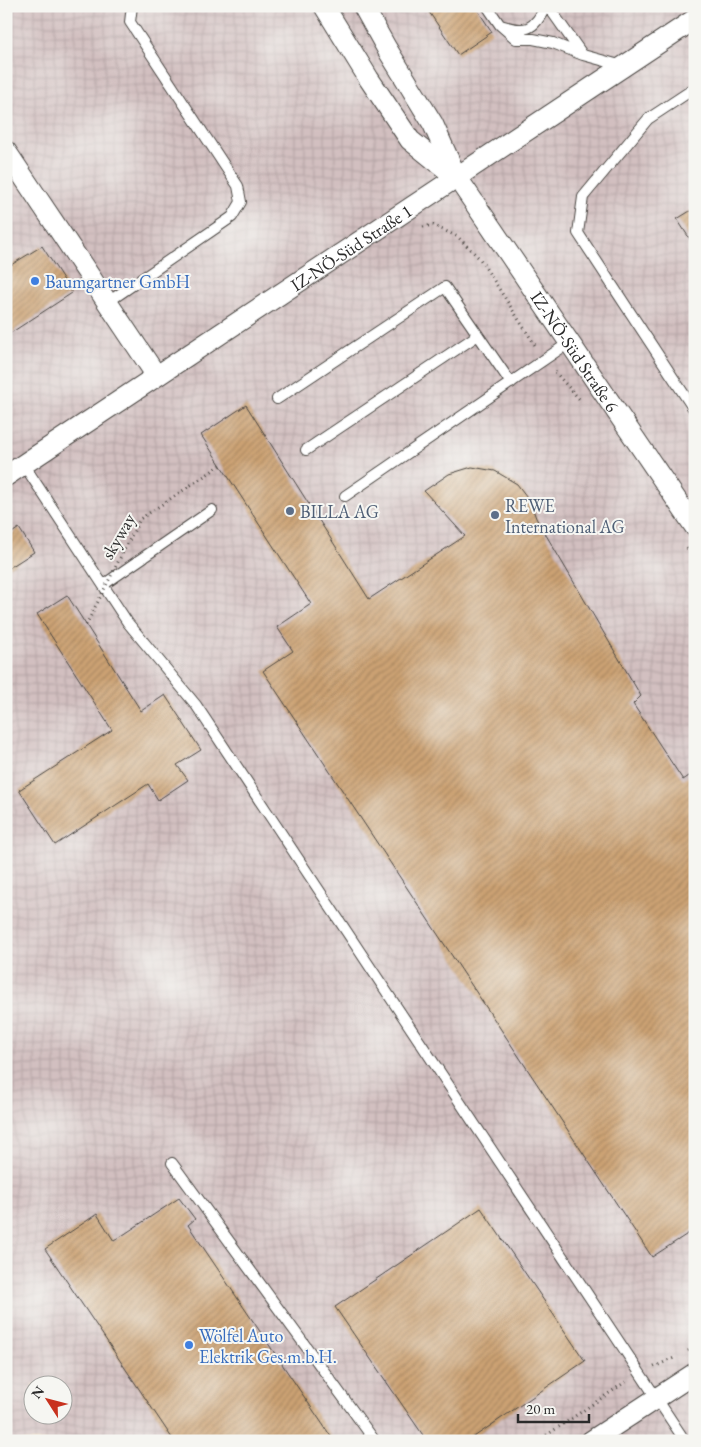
<svg xmlns="http://www.w3.org/2000/svg" width="701" height="1447" font-family="'EB Garamond',serif">
  <style>
    .industrial { fill: url(#industrial-grid); fill-rule: evenodd }
    .building { fill: url(#building-hatch) }
    .lines { fill: none; stroke-linecap: round; stroke-linejoin: round }
    .service-casing { stroke: #494541; stroke-width: 12 }
    .minor-casing { stroke: #494541; stroke-width: 22 }
    .path { stroke: #494541; stroke-width: 3; stroke-dasharray: 1 4; stroke-linecap: butt }
    .service { stroke: #fff; stroke-width: 10 }
    .minor { stroke: #fff; stroke-width: 20 }
    .path-bridge { stroke: #494541; stroke-width: 3; stroke-dasharray: 1 4; stroke-linecap: butt }
    .shop-dot { fill: #3f7fe0; stroke: #f6f6f2; stroke-width: 2 }
    .service-dot { fill: #5c6f8a; stroke: #f6f6f2; stroke-width: 2 }
    .labels { text-anchor: middle; dominant-baseline: central; stroke-width: 4; stroke-linejoin: round; paint-order: stroke }
    .street-label { font-size: 18px; fill: #2b2b2b; stroke: #f6f6f2 }
    .shop-label { font-size: 18px; fill: #366cbe; stroke: #f6f6f2; text-anchor: start }
    .service-label { font-size: 18px; fill: #4e5e75; stroke: #f6f6f2; text-anchor: start }
  </style>
  <defs>
    <pattern id="industrial-grid" width="8" height="8" patternUnits="userSpaceOnUse" patternTransform="scale(1.25)"><rect width="8" height="8" fill="#d2bfc0"/><path d="M0 4h8M4 0v8" fill="none" stroke="#b4a4a5"/></pattern>
    <pattern id="building-hatch" width="6" height="6" patternUnits="userSpaceOnUse" patternTransform="scale(1.25)"><rect width="6" height="6" fill="#cca273"/><path d="M-1 1l2-2M0 6l6-6M5 7l2-2" fill="none" stroke="#a6845f"/></pattern>
  </defs>
  <rect width="100%" height="100%" fill="#f6f6f2"/>
  <filter id="ink" filterUnits="userSpaceOnUse"><feTurbulence type="fractalNoise" baseFrequency=".02" numOctaves="2"/><feDisplacementMap in="SourceGraphic" scale="10" xChannelSelector="R" yChannelSelector="G"/><feConvolveMatrix kernelMatrix="1 2 1 2 8 2 1 2 1" color-interpolation-filters="sRGB"/></filter>
  <filter id="wash" filterUnits="userSpaceOnUse"><feTurbulence type="fractalNoise" baseFrequency=".0096" numOctaves="4" result="noise"/><feDisplacementMap in="SourceGraphic" scale="20" xChannelSelector="R" yChannelSelector="G"/><feGaussianBlur stdDeviation="1.12" result="paint"/><feColorMatrix in="noise" values="0 0 0 0 0 0 0 0 0 0 0 0 0 0 0 0 0 1.4 0 .05"/><feComposite in="paint" operator="in"/></filter>
  <g filter="url(#wash)">
    <rect width="100%" height="100%" fill="#f1dbbd"/>
    <!-- industrial -->
    <path class="industrial" d="M6,6H695V1441H6ZM32,1384H62V1414H32Z"/>
    <g id="blocks">
      <!-- building -->
      <path class="building" d="M425,6H475L492,32L458,55Z
        M695,208V247L677,219Z
        M42,246L72,293L6,336V268Z
        M246,405L369,599L465,536L424,491L449,474L472,467L495,471L517,484L530,501L536,518L641,696L633,704L683,780L695,772V1229L652,1257L263,671L293,651L277,627L311,604L201,435Z
        M19,528L34,552L6,570V537Z
        M67,595L141,711L165,695L201,750L177,765L188,780L158,800L148,784L55,845L19,790L112,730L37,614Z
        M179,1198L195,1219L188,1225L334,1441H174L45,1249L97,1214L114,1241Z
        M481,1208L585,1361L468,1441H427L335,1307Z"/>
    </g>
  </g>
  <g filter="url(#ink)">
    <use href="#blocks" fill-opacity="0" stroke="#494541" stroke-width="1"/>
    <g class="lines">
      <defs>
        <path id="service" d="M487,6L500,25C526,33 533,31 546,6
          M548,6L582,54
          M500,25L516,39H533L553,43L583,55L623,66
          M695,88L648,119L583,197L578,233L695,411
          M108,302L232,217L241,202L238,186L130,22L132,6
          M277,399L445,287L511,383
          M306,450L478,335
          M24,465L128,623L196,705L685,1441
          M345,496L570,342
          M103,585L212,510
          M172,1163L375,1441"/>
        <g id="minor">
          <path d="M324,6L369,79L410,140L452,174"/>
          <path id="s1" d="M363,6L387,49L433,124L456,176L695,527"/>
          <path d="M6,151L156,375"/>
          <path id="s2" d="M6,476L695,19"/>
          <path d="M591,1441L695,1373"/>
        </g>
      </defs>
      <!-- service casing -->
      <use href="#service" class="service-casing"/>
      <!-- minor casing -->
      <use href="#minor" class="minor-casing"/>
      <!-- path -->
      <path class="path" d="M423,227L433,225L458,237L480,259L535,345
        M555,372L581,401
        M687,548L695,560
        M688,1351L695,1347
        M654,1367L674,1358
        M538,1441L627,1381"/>
      <!-- service -->
      <use href="#service" class="service"/>
      <!-- minor -->
      <use href="#minor" class="minor"/>
      <!-- path-bridge -->
      <path class="path-bridge" d="M86,625L140,519L221,465"/>
    </g>
  </g>
  <!-- markers -->
  <g class="shop-dot">
    <circle cx="35" cy="281" r="5"/>
    <circle cx="189" cy="1345" r="5"/>
  </g>
  <g class="service-dot">
    <circle cx="290" cy="511" r="5"/>
    <circle cx="495" cy="515" r="5"/>
  </g>
  <g class="labels">
    <!-- street labels -->
    <g class="street-label">
      <text stroke="none"><textPath href="#s2" startOffset="414">IZ-NÖ-Süd Straße 1</textPath></text>
      <text stroke="none"><textPath href="#s1" startOffset="406">IZ-NÖ-Süd Straße 6</textPath></text>
      <text transform="translate(118 536) rotate(-60)">skyway</text>
    </g>
    <!-- shop labels -->
    <g class="shop-label">
      <text x="45" y="281">Baumgartner GmbH</text>
      <text x="199" y="1335">Wölfel Auto<tspan x="199" dy="21">Elektrik Ges.m.b.H.</tspan></text>
    </g>
    <!-- service labels -->
    <g class="service-label">
      <text x="505" y="505">REWE<tspan x="505" dy="21">International AG</tspan></text>
      <text x="300" y="511">BILLA AG</text>
    </g>
  </g>
  <!-- margin -->
  <rect width="701" height="1447" fill="none" stroke="#f6f6f2" stroke-width="25"/>
  <!-- north arrow -->
  <g transform="translate(48 1400) rotate(306)"><circle r="24" fill="#f6f6f2" stroke="#a5a5a2"/>
  <path d="M0-4L9 19L0 12L-9 19Z" fill="#c8321e"/>
  <text y="-8" font-size="14" font-weight="bold" text-anchor="middle" fill="#2b2b2b">N</text>
  </g>
  <!-- scale -->
  <path d="M518 1414v8h71v-8" fill="none" stroke="#2b2b2b" stroke-width="2.5"/>
  <text x="526" y="1414" font-size="15" fill="#2b2b2b" stroke="#f6f6f2" stroke-width="4" paint-order="stroke">20 m</text>
</svg>
